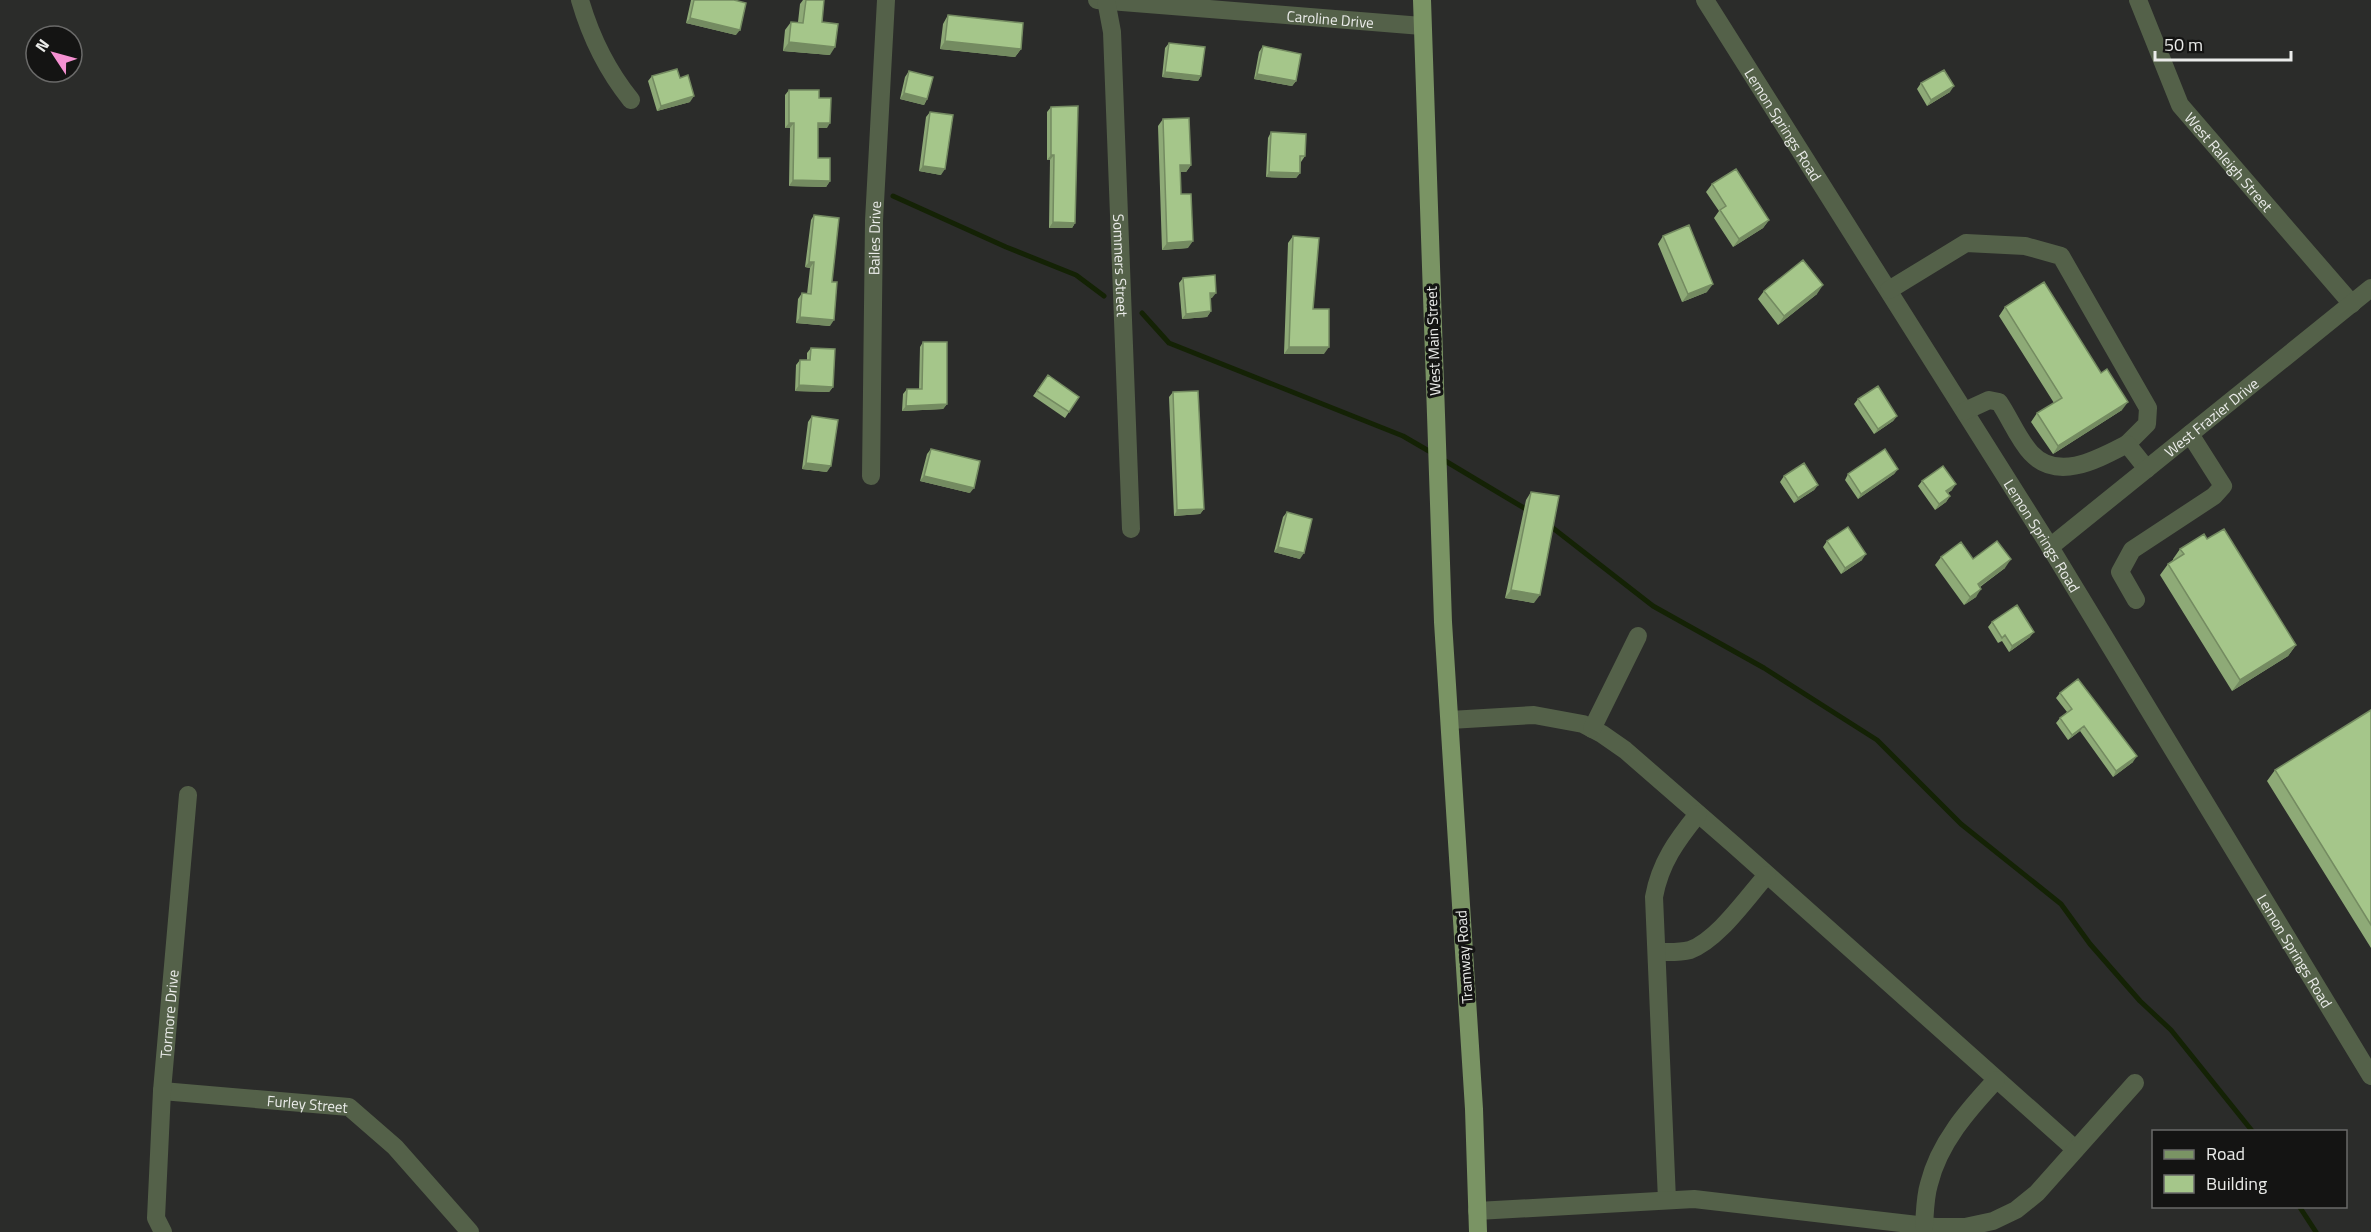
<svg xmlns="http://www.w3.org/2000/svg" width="2371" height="1232" font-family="'Titillium Web',sans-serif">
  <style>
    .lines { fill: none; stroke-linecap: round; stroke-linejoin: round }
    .stream { stroke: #142205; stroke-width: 5 }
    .minor { stroke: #546149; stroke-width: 18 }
    .major { stroke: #7a9464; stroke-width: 18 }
    .wall { fill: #8eaa77 }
    .shaded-wall { fill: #748b61 }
    .building { fill: #a5c68a; stroke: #748b61; stroke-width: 1.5 }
    .labels { text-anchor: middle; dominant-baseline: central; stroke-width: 6; stroke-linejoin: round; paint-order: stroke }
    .street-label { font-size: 15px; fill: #eaebe9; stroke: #141413 }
  </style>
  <rect width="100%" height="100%" fill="#2b2c2a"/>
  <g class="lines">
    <!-- stream -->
    <path class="stream" d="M893,196L1006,247L1076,275L1104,296
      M1142,313L1169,343L1403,436L1434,454
      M1442,459L1529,511
      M1549,525L1653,606L1764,668L1877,740L1961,824L2061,904L2090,944L2140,1001L2171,1030L2253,1132
      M2299,1206L2316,1232"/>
    <!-- minor -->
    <g class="minor">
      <path d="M580,0C591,38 606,69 631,100"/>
      <path id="s1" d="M1097,0L1422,26"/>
      <path id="s2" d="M1106,0L1112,32L1131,529"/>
      <path id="s3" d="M1705,0L2050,547L2371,1076"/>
      <path id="s4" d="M2138,0L2180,105L2352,304"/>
      <path d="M1889,290L1966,243L2025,246L2061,256L2148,408L2147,424L2127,444"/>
      <path d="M1965,411L1989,400L1999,402C2010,418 2018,439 2031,453C2058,482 2098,459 2127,444L2147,469"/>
      <path id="s5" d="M871,476L874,221L886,0"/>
      <path id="s6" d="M2050,547L2371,288"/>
      <path d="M2136,600L2120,572L2132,550L2214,496L2223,486L2190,434"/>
      <path d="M1450,720L1534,715L1583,724L1602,734L1625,750L1733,844L2075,1149"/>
      <path d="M1592,729L1638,636"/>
      <path d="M1657,952C1667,952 1679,953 1690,950C1718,940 1747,897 1767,875"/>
      <path id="s7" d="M162,1091L349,1107L395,1147L470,1232"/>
      <path d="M1667,1200L1654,897C1660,863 1677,840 1698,814"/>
      <path d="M1477,1211L1694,1199L1935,1227H1965L1993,1221L2016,1210L2037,1193L2135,1083"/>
      <path d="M1924,1226C1925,1212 1925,1197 1929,1184C1939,1143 1968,1110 1996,1080"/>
      <path id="s8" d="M163,1232L156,1218L162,1091L188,795"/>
    </g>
    <!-- major -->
    <path class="major" d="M1422,0L1443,622L1474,1109L1478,1232"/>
  </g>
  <!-- wall -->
  <path class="wall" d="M691,0H734L736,35L686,23Z
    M803,0H824L822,22L830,55L783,51L785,30L791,22H798L800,4Z
    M948,15L1021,49L1015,57L940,49L943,24Z
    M1169,43L1201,76L1198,81L1162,77L1165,48Z
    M1263,46L1296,81L1292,86L1254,79L1259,52Z
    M909,71L927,99L924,105L900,99L905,77Z
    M652,76L680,78L690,102L657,111L648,81Z
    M1921,83L1950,92L1927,106L1917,89Z
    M789,90L819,98L827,128H818V158L830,181L826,187L789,186L790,128H785V95Z
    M1051,107L1075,223L1072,228H1049L1050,160H1047V112Z
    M930,112L941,175L919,171L926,117Z
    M1163,119L1191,165L1186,172H1180L1181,194L1188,248L1162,250L1158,126Z
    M1271,132L1305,156L1301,162L1300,173L1296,178L1266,177L1268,138Z
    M1712,184L1769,220L1763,228L1733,247L1714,218L1719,211L1706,192Z
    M814,215L832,282L830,326L796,323L798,299L802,293L807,294L810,268L805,267L811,220Z
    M1293,236L1313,309L1324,354H1284L1288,243Z
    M1663,236L1707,292L1682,302L1658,244Z
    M1183,278L1212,298H1210L1211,311L1207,317L1182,319L1179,283Z
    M1764,291L1817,294L1778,325L1758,299Z
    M2005,307L2122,410L2053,454L2031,422L2037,413L2054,403L1999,316Z
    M923,342L947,404L943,409L902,411L903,394L907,389H919L920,347Z
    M811,348L833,387L829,392L795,391L796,365L800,360H807V353Z
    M1048,375L1079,397L1065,418L1033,396Z
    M1173,392L1204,509L1200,514L1174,516L1169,397Z
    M1858,399L1897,416L1893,421L1874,434L1854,404Z
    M812,416L827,472L802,469L808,422Z
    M931,449L970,493L920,481L927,454Z
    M1898,469L1894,474L1858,499L1845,480L1848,474Z
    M1784,476L1818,485L1814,490L1794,503L1780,482Z
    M1922,481L1952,490L1948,493L1950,496L1946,502L1935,510L1918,486Z
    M1531,492L1534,603L1505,598L1526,500Z
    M1287,512L1300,559L1274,552L1283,517Z
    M2207,539L2296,645L2288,656L2232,691L2160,575L2168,564L2173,560V559L2180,549Z
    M1827,541L1862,560L1841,574L1823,547Z
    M1941,557L1973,559L2005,568L1980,587L1976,597L1964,605L1935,565Z
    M1992,622L2030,637L2009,652L2002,641L1998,643L1988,627Z
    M2060,693L2133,762L2113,777L2080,731L2068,740L2056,723L2060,718L2067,712L2056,698Z
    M2371,710V948L2267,781L2275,770Z"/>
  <!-- shaded-wall -->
  <path class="shaded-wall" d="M690,18L740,30L736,35L686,23Z
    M945,41L1021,49L1015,57L940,49Z
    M789,42L835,47L830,55L783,51Z
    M1165,72L1201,76L1198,81L1162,77Z
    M1257,74L1296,81L1292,86L1254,79Z
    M1954,86L1950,92L1927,106L1931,100Z
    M904,93L927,99L924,105L900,99Z
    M694,96L690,102L657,111L661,106Z
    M789,123H794L790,128H785Z
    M818,123H830L827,128H815Z
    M1051,155H1054L1050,160H1047Z
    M1180,165H1191L1186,172H1175Z
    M923,166L945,169L941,175L919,171Z
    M1269,172L1300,173L1296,178L1266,177Z
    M793,180L830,181L826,187L789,186Z
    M1769,220L1763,228L1733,247L1739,239Z
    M1053,222L1075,223L1072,228H1049Z
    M1193,241L1188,248L1162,250L1167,243Z
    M809,262H814L810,268L805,267Z
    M1713,284L1707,292L1682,302L1688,294Z
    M1823,285L1817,294L1778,325L1784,316Z
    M1210,293H1216L1212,298L1206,299Z
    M1211,311L1207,317L1182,319L1186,314Z
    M800,317L834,320L830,326L796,323Z
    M1289,347H1329L1324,354H1284Z
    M799,385L833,387L829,392L795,391Z
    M2128,402L2122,410L2053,454L2058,446Z
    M947,404L943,409L902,411L906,406Z
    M1897,416L1893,421L1874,434L1878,429Z
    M806,463L831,466L827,472L802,469Z
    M1898,469L1894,474L1858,499L1861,494Z
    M924,476L974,488L970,493L920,481Z
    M1956,484L1952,490L1942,497L1946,491Z
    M1818,485L1814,490L1794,503L1798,498Z
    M1950,496L1946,502L1935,510L1939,504Z
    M1204,509L1200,514L1174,516L1177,510Z
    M1278,547L1304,553L1300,559L1274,552Z
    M1866,554L1862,560L1841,574L1845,568Z
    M2011,559L2005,568L1972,592L1978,584Z
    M1981,589L1976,597L1964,605L1970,597Z
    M1511,590L1540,595L1534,603L1505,598Z
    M2034,632L2030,637L2009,652L2012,646Z
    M2296,645L2288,656L2232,691L2240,680Z
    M2084,726L2080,731L2068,740L2072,735Z
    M2137,756L2133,762L2113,777L2116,771Z"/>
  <!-- building -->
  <path class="building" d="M694,0H734L746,3L740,30L690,18Z
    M806,0H824L822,22L838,24L835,47L789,42L791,22L803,23Z
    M948,15L1023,23L1021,49L945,41Z
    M1169,43L1205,47L1201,76L1165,72Z
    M1263,46L1301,54L1296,81L1257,74Z
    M677,69L680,78L688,75L694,96L661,106L652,76Z
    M1944,70L1954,86L1931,100L1921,83Z
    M909,71L933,77L927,99L904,93Z
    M789,90H819V98H831L830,123H818V158H830V181L793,180L794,123H789Z
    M1078,106L1075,223L1053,222L1054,155H1051V107Z
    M930,112L953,115L945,169L923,166Z
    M1189,118L1191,165H1180L1181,194H1191L1193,241L1167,243L1163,119Z
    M1271,132L1306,134L1305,156H1300V173L1269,172Z
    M1736,169L1769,220L1739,239L1720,210L1726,206L1712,184Z
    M814,215L839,218L832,282H837L834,320L800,317L802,293L811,294L814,262H809Z
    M1689,225L1713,284L1688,294L1663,236Z
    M1293,236L1319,238L1313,309H1329V347H1289Z
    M1803,260L1823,285L1784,316L1764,291Z
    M1215,275L1216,293H1210L1211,311L1186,314L1183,278Z
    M2044,282L2101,373L2107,369L2128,402L2058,446L2037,413L2062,398L2005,307Z
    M923,342H947V404L906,406L907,389H922Z
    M811,348L835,349L833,387L799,385L800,360H810Z
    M1048,375L1079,397L1069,412L1037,391Z
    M1878,386L1897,416L1878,429L1858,399Z
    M1198,391L1204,509L1177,510L1173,392Z
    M812,416L838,420L831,466L806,463Z
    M931,449L980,461L974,488L924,476Z
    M1885,449L1898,469L1861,494L1848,474Z
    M1804,463L1818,485L1798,498L1784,476Z
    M1943,466L1956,484L1946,491L1950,496L1939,504L1922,481Z
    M1531,492L1559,496L1540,595L1511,590Z
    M1287,512L1312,519L1304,553L1278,547Z
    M1848,527L1866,554L1845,568L1827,541Z
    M2224,529L2296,645L2240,680L2168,564L2184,554L2180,549L2204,534L2207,539Z
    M1997,541L2011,559L1978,584L1981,589L1970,597L1941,557L1961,542L1973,559Z
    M2017,605L2034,632L2012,646L2005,635L2002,638L1992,622Z
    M2078,679L2137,756L2116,771L2084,726L2072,735L2060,718L2072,709L2060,693Z
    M2371,710V925L2275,770Z"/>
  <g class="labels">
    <!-- street labels -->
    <g class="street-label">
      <text stroke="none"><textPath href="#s1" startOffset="234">Caroline Drive</textPath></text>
      <text stroke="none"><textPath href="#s3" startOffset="147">Lemon Springs Road</textPath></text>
      <text stroke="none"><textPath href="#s4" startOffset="188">West Raleigh Street</textPath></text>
      <text stroke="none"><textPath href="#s5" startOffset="238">Bailes Drive</textPath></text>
      <text stroke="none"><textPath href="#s2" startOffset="266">Sommers Street</textPath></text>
      <text transform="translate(1433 341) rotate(-92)">West Main Street</text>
      <text stroke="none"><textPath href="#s6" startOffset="207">West Frazier Drive</textPath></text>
      <text stroke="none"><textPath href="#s3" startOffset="633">Lemon Springs Road</textPath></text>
      <text stroke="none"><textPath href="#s3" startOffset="1119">Lemon Springs Road</textPath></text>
      <text transform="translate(1464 957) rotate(-94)">Tramway Road</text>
      <text stroke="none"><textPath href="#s8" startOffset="220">Tormore Drive</textPath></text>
      <text stroke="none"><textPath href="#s7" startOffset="146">Furley Street</textPath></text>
    </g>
  </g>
  <!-- legend -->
  <rect x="2152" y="1130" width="195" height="78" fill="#141413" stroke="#6a6a69" stroke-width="1.5"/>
  <rect x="2164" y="1150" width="30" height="9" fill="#7a9464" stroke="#6a6a69" stroke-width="1.5"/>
  <text x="2206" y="1160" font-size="18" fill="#eaebe9">Road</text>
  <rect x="2164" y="1175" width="30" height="18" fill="#a5c68a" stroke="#6a6a69" stroke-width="1.5"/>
  <text x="2206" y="1190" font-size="18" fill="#eaebe9">Building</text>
  <!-- north arrow -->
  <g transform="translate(54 54) rotate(306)"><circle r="28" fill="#141413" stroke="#6a6a69" stroke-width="1.5"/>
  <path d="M0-4.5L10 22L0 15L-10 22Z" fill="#f591d2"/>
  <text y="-9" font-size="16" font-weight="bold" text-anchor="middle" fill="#eaebe9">N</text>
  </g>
  <!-- scale -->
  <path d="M2155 51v9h136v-9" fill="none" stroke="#eaebe9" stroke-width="3"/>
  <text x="2164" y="51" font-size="18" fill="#eaebe9" stroke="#141413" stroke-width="4.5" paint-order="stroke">50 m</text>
</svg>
